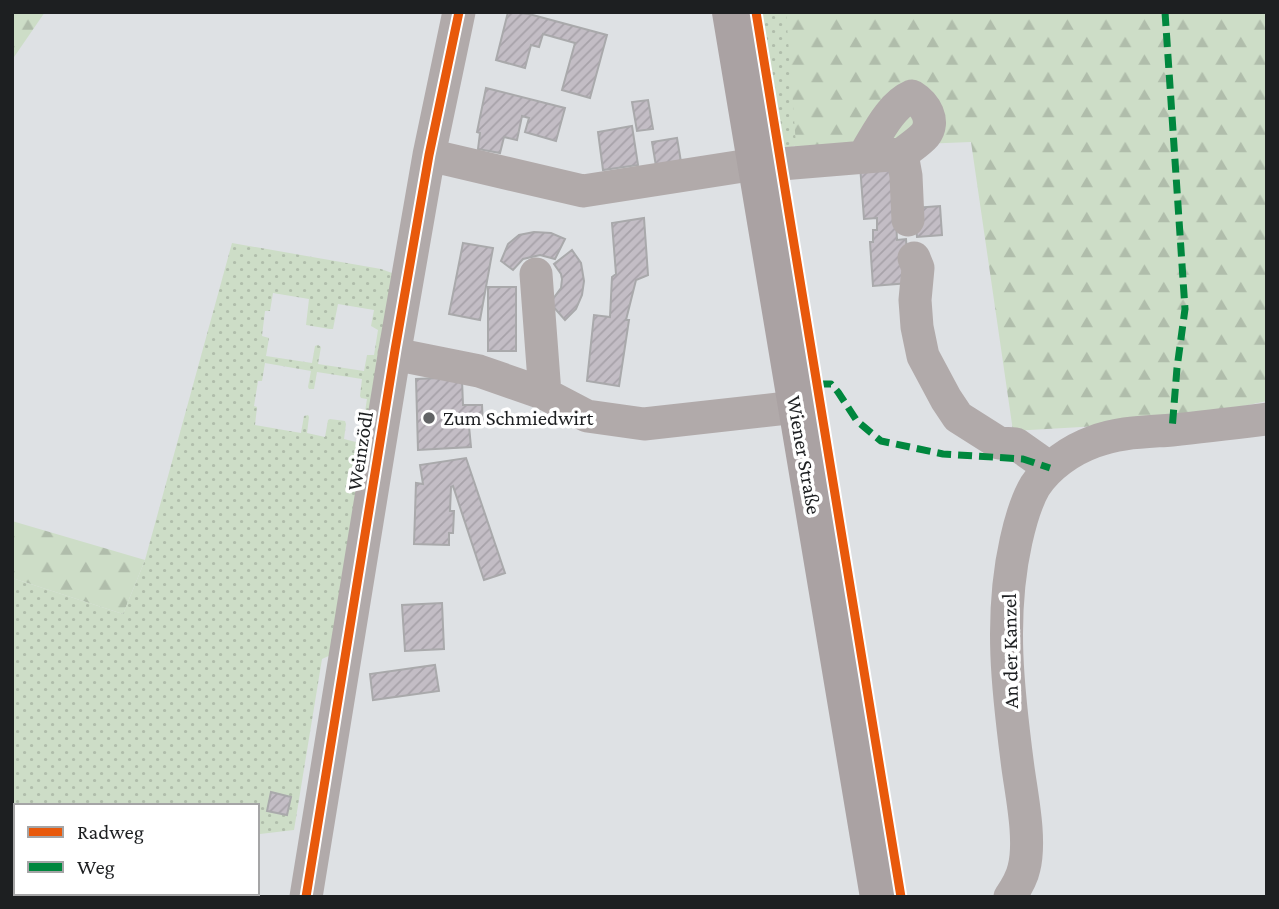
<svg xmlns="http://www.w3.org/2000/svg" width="1279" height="909" font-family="'Crimson Pro',serif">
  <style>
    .forest { fill: url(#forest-firs) }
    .park { fill: url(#park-dots); fill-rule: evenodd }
    .building { fill: url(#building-hatch); stroke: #a9a9ab; stroke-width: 2 }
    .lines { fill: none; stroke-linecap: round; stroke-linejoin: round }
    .minor { stroke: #b1aaaa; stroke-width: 33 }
    .major { stroke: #aaa2a3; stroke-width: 38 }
    .quiet { stroke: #00873e; stroke-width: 7; stroke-dasharray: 14 7; stroke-linecap: butt }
    .cycleway-casing { stroke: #fff; stroke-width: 13 }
    .cycleway { stroke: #e8590c; stroke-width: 9 }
    .poi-dot { fill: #616365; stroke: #fff; stroke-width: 2.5 }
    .labels { text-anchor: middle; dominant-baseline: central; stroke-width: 7; stroke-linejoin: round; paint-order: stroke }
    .poi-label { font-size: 21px; fill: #1d1f21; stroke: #fff; text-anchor: start }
    .street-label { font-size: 21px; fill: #1d1f21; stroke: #fff }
  </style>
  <defs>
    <pattern id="forest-firs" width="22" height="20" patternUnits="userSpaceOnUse" patternTransform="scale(1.75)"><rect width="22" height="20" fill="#cdddc7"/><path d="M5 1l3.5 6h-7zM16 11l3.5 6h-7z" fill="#b0bdab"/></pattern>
    <pattern id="park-dots" width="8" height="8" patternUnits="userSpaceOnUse" patternTransform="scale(1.75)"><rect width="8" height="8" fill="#cdddc7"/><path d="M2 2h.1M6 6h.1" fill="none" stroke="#b0bdab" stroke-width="1.8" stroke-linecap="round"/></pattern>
    <pattern id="building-hatch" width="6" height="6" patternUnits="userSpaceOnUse" patternTransform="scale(1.75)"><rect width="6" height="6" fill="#c3bdc5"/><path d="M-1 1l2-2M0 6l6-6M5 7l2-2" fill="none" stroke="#a7a2a9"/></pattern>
  </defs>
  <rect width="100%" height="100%" fill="#dee1e4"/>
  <!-- forest -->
  <path class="forest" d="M12,12H45L12,60Z
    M784,12H1267V401L1169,422L1013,431L971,142L795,149Z
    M12,521L145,560L123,614L12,578Z"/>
  <!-- park -->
  <path class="park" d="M731,12H786L796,145L756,164Z
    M232,243L381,269L392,273L346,648L322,659L294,830L260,834L258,897H12V578L123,614L145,560ZM273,293L309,299L306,325L330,329H333L338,304L374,310L371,326L378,330L374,355H367L364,371L318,364L321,347L318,345L315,346L312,363L266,356L269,338L262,336L265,311H270ZM265,363L311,371L308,387L309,389H314L317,372L362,379L360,396L361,398L367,399L363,424L360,425L356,442L344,439L346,424L345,421L330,419L328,420L325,437L307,433L309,417L308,415L304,416L301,433L255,425L257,407L254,406L258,381H262ZM16,806H257V893H16Z"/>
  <!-- building -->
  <path class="building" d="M508,12L529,14L607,35L590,98L562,90L575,43L543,34L539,47L531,45L525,68L496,60Z
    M486,88L565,108L556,141L525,132L529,118L522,116L517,140L504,137L500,153L478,149L480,133L477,132Z
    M648,100L653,129L637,131L632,102Z
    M632,126L638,165L603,170L598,132Z
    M677,138L681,162L656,166L652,142Z
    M898,163L896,217L897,240L906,239L909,283L873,286L870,242H873V230H877V218L864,219L860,165Z
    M940,206L942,235L917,237L914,208Z
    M644,218L648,275L636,280L626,320H629L619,386L587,381L594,315L610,317L612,277L616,274L612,223Z
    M534,232L551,233L565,239L555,259L540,255L523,259L513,270L501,261L508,244L519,235Z
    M463,243L493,248L480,320L449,314Z
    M572,250L581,263L584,281L582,295L576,309L565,320L550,303L561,288L562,279L561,274L554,264Z
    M488,287H516V351H488Z
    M440,378L462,380L463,405H482L483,426H469L471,447L418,450L416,379Z
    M466,458L505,573L484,580L453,486L451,487L450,511H454L453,533H449V545L414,544L416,483L423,484L420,465Z
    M442,603L444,649L405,651L402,605Z
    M435,665L439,691L373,700L370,674Z
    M271,792L291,797L287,815L267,811Z"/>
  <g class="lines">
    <!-- minor -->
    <path class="minor" d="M429,155L583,191L756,164H781L902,154L906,176L908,220
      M863,157C876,137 889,106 912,96C925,104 936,121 925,135C919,142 909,148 902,154
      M914,258L918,268L915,300L917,327L923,356L946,399L958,417L999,443L1016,444L1050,468
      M536,274L545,394
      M394,354L479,371L545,394L587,416L644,424L796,407
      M306,897L395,350L429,155L459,12
      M1010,897C1016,888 1022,878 1024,868C1031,840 1022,797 1018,768C1008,692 999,617 1016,541C1020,523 1025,503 1035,486C1048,466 1071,450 1093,442C1118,432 1145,432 1172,430C1203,427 1235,423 1267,419"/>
    <!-- major -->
    <path class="major" d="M731,12L879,897"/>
    <!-- quiet -->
    <path class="quiet" d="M1165,12L1185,309L1177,368L1172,430
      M818,384H831L838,392L857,421L881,441L943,454L1023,459L1050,468"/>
    <defs>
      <path id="cycleway" d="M756,12L901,897
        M306,897L395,350L429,155L459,12"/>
    </defs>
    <!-- cycleway casing -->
    <use href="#cycleway" class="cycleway-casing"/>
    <!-- cycleway -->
    <use href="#cycleway" class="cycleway"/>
  </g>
  <!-- markers -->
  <circle class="poi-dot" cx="429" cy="418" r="7"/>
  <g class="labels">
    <!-- poi labels -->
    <g class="poi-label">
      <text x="443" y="418">Zum Schmiedwirt</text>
    </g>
    <!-- street labels -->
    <g class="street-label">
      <text transform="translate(360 451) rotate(-81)">Weinzödl</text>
      <text transform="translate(804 455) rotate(80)">Wiener Straße</text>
      <text transform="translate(1010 651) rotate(-91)">An der Kanzel</text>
    </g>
  </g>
  <!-- border -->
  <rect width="1279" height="909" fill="none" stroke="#1d1f21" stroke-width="28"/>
  <!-- legend -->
  <rect x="14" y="804" width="245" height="91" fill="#ffffff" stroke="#a5a5a6" stroke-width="2"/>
  <rect x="28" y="827" width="35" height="10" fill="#e8590c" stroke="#a5a5a6" stroke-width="2"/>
  <text x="77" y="839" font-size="21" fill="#1d1f21">Radweg</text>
  <rect x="28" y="862" width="35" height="10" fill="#00873e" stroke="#a5a5a6" stroke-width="2"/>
  <text x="77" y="874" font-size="21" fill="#1d1f21">Weg</text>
</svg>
